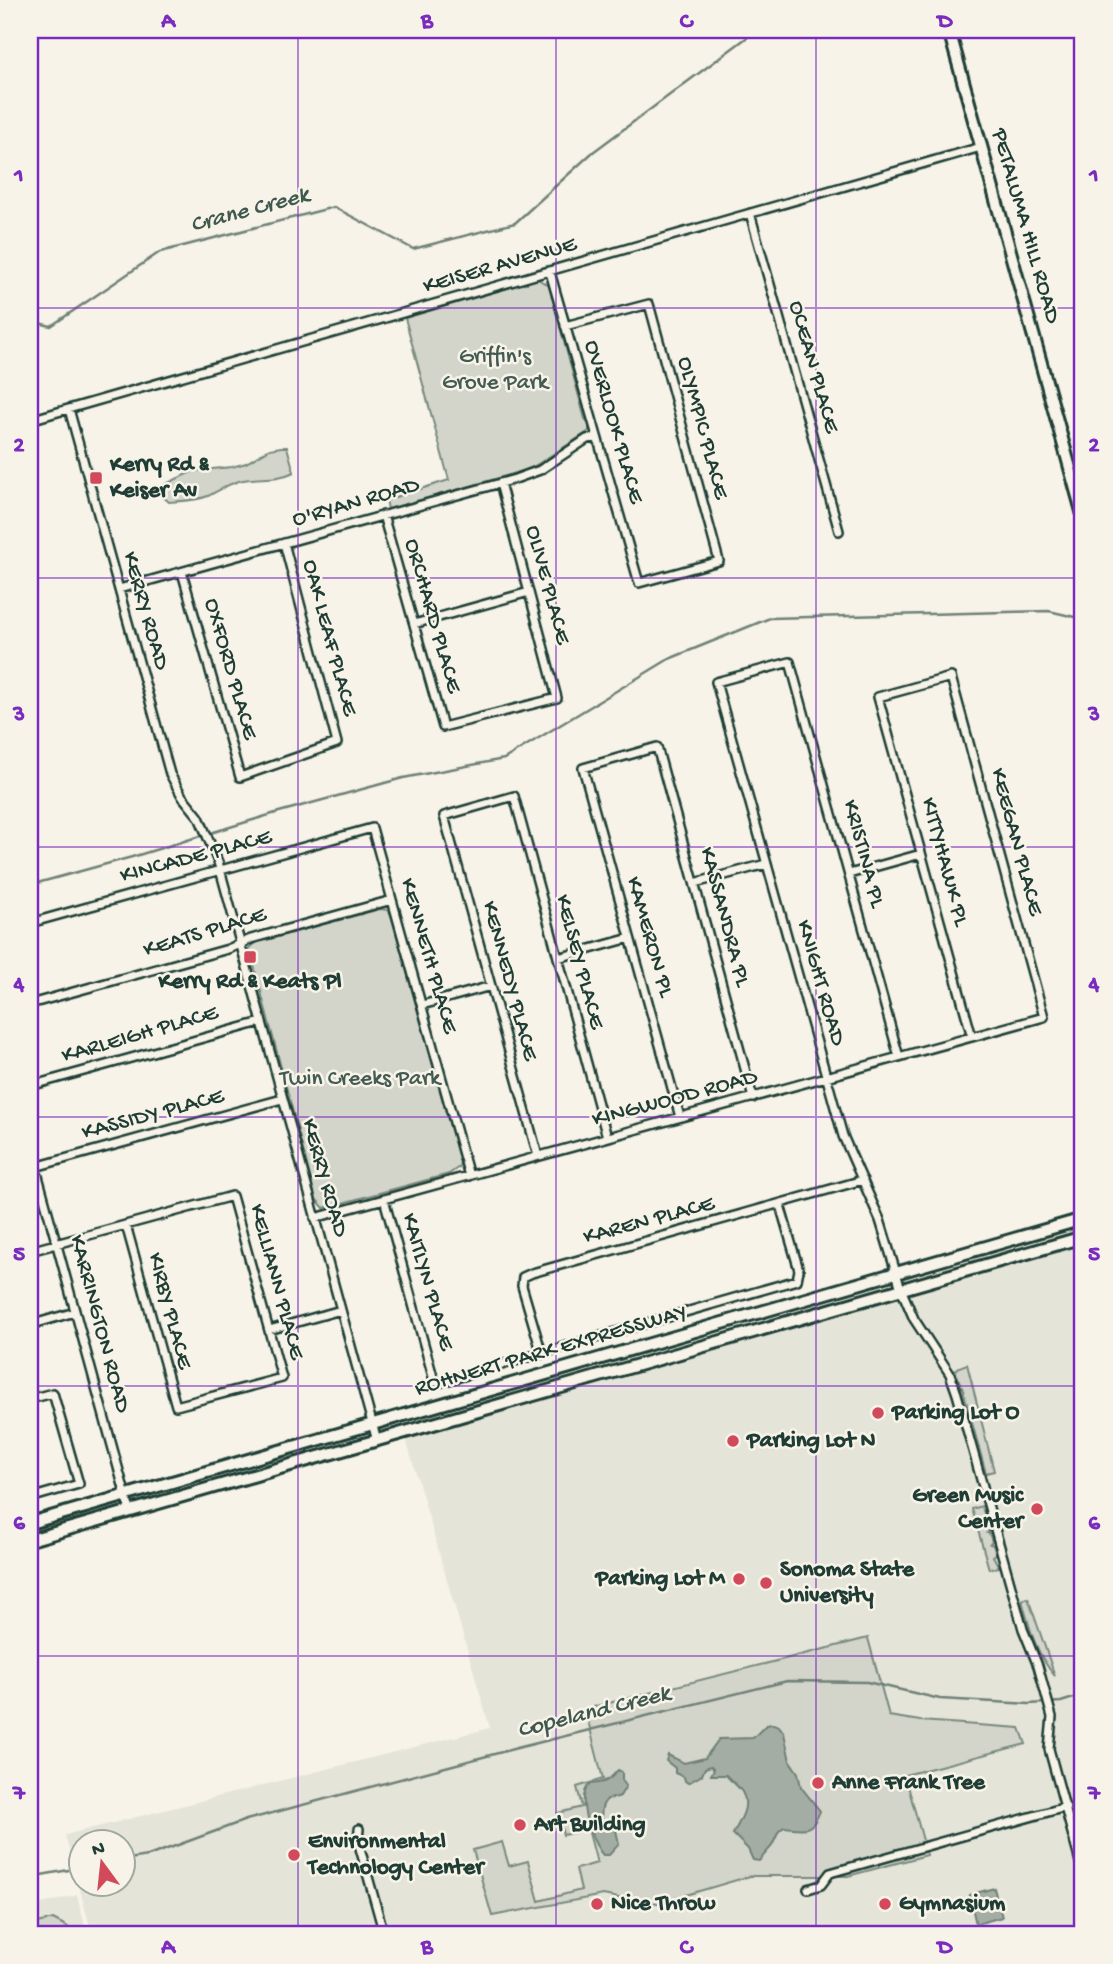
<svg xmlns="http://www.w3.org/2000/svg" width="1113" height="1964" font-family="'Gochi Hand',sans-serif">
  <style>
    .built { fill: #e5e4d9; fill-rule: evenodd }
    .green { fill: #d3d5ca; stroke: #79897f; stroke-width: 2 }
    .water { fill: #a4ada3; stroke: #6f8077; stroke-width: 2 }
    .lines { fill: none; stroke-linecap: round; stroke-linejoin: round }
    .stream { stroke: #6f8077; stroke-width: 2.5 }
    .minor-casing { stroke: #1f3d34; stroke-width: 12 }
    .secondary-casing { stroke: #1f3d34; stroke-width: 16 }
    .minor { stroke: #f7f3e8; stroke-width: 7 }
    .secondary { stroke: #f7f3e8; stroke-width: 10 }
    .grid { fill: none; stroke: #7b2cbf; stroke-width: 2; stroke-opacity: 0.55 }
    .poi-dot { fill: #d1495b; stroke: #f7f3e8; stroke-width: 2.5 }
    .labels { text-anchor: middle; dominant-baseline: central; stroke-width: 5; stroke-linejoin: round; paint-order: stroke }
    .street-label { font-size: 23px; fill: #1f3d34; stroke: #f7f3e8 }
    .park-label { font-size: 23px; fill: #435b52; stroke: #f7f3e8 }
    .poi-label { font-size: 23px; font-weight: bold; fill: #1f3d34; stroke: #f7f3e8; text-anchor: start }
    .water-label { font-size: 24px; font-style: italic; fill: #405950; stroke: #f7f3e8 }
    .neatline { fill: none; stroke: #7b2cbf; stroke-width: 2.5 }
    .grid-label { font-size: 23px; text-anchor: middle; font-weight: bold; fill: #7b2cbf }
  </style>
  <rect width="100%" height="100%" fill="#f7f3e8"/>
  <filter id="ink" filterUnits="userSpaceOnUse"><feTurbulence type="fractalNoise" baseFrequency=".0143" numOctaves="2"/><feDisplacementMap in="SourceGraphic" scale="14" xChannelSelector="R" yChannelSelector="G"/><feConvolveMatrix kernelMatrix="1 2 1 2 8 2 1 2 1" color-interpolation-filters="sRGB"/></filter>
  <g filter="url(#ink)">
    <!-- built -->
    <path class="built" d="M1083,1245V1934H92L65,1835L490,1728L406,1439ZM80,1842H122V1884H80Z
      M77,1895L87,1934H30V1907Z"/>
    <!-- green -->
    <path class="green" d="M538,279L549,286L585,419L589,423V431L533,467L520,472L388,509L386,500L449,480L405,318Z
      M281,447H287L294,472C276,481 257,476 239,481C228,484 218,491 208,496C196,501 182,501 169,502L161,495L164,485L193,471L232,467L246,463L270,449Z
      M380,909L388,910L391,915L460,1162L459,1167L449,1174L324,1208L316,1199L253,962L248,955L249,948L258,940L262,941Z
      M967,1364L994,1471L986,1473L963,1390L955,1371L959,1367Z
      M982,1506L985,1518L983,1520H986L989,1531L987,1533H989L992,1542L990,1544L993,1545L996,1554L993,1556L999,1567L989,1569L972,1509Z
      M1028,1598L1055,1676C1036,1655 1029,1626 1022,1600Z
      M868,1638L889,1716L920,1721L1020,1728L1026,1744L905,1775L927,1855L848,1876H750L659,1903L639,1902L603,1895L492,1916L473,1850L502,1842L509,1866L528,1861L539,1901L581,1890L576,1869L597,1863L588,1829L563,1835L558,1813L582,1807L577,1787L603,1779L585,1709Z
      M53,1919L68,1927L70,1934H30V1925Z"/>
    <!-- water -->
    <path class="water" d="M773,1724L779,1726L784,1733L790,1761L798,1773L801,1787L820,1811C812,1833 804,1829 784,1827L779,1831L772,1846L759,1861L753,1860L748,1849L733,1834C739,1822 751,1806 742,1792C738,1786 731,1781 726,1775H711L714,1769L711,1766L705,1768L702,1775L688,1783L685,1781L684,1777L675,1773V1768L666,1761L668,1755L684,1763L705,1758L719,1739L753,1738L766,1725Z
      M618,1770L622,1772V1780L626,1786L620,1796C616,1798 612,1798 608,1799C599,1804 601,1820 604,1827L616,1830L619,1844L609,1855H603C591,1842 575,1797 590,1784C604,1783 609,1781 618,1770Z
      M994,1888L1002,1917L976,1924L969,1895Z"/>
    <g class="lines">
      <!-- stream -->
      <path class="stream" d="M791,30L944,33
        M962,30H963
        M30,321L51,326L160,252L334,207L413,249L515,223L593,152L757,30
        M30,885L132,857L279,812L403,778L504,759L669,659L770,618L1049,611L1083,619
        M122,1860L148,1856L246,1820L517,1748L787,1681L867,1682L940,1699L1029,1704L1061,1702L1083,1695
        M30,1877L80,1868"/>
      <defs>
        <path id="minor" d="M750,213L839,531
          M550,272L639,583L719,561L649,304L565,326
          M69,409L170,774L182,796L199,817L218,862L377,1441
          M30,420L981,147
          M383,515L443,727L557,698L500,483
          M182,572L240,777L337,743L284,543
          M119,589L515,479L540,470L587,439L597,437
          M414,624L529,592
          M849,874L921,854
          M695,883L766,864
          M30,923L372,828L469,1176
          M558,958L630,938
          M30,1004L228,949L251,939L392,900
          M422,1005L491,986
          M899,1057L790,662L716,682L843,1136L880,1220L901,1289L914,1319L950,1374L957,1394L1023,1629L1038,1666L1052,1717L1049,1749L1083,1873
          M30,1086L261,1022
          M680,1117L583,768L657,747L753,1098
          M30,1147L130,1511
          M538,1156L444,816L514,796L607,1137
          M35,1167L282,1099
          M384,1199L435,1384L797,1280L799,1270L780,1205
          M315,1218L1044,1017L951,677L878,697L972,1037
          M30,1251L232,1196L282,1378L176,1406L126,1225
          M30,1325L75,1312
          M269,1330L341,1310
          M542,1354L522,1286L523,1277L532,1273L863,1180
          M30,1399L53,1393L79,1484L30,1498
          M359,1829L358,1841L384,1934
          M808,1889L821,1885L830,1873L1066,1807"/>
        <path id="secondary" d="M949,30L1083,515
          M30,1523L1083,1219
          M30,1540L1083,1237"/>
      </defs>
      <!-- minor casing -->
      <use href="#minor" class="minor-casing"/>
      <!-- secondary casing -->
      <use href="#secondary" class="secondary-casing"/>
      <!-- minor -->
      <use href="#minor" class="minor"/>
      <!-- secondary -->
      <use href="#secondary" class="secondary"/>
    </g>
  </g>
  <!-- grid -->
  <path class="grid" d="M298,30V1934M556,30V1934M816,30V1934M30,308H1083M30,578H1083M30,847H1083M30,1117H1083M30,1386H1083M30,1656H1083"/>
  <!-- markers -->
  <g class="poi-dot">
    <rect x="89" y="471" width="14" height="14" rx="3.5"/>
    <rect x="243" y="950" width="14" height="14" rx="3.5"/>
    <circle cx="878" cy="1413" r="7"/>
    <circle cx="733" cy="1441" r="7"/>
    <circle cx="1037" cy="1509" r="7"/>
    <circle cx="739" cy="1579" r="7"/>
    <circle cx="766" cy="1583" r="7"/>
    <circle cx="818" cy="1783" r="7"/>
    <circle cx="520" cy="1825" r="7"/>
    <circle cx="294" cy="1855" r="7"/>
    <circle cx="597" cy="1904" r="7"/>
    <circle cx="885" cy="1904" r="7"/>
  </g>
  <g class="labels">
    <!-- street labels -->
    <g class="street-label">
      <text transform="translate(1025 226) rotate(74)">PETALUMA HILL ROAD</text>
      <text transform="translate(500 266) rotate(-16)">KEISER AVENUE</text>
      <text transform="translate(813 367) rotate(74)">OCEAN PLACE</text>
      <text transform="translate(613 422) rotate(74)">OVERLOOK PLACE</text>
      <text transform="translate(702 428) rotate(75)">OLYMPIC PLACE</text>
      <text transform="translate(356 503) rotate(-16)">O'RYAN ROAD</text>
      <text transform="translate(547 585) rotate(75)">OLIVE PLACE</text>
      <text transform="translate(145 611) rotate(74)">KERRY ROAD</text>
      <text transform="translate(432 616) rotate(74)">ORCHARD PLACE</text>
      <text transform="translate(329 638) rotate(75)">OAK LEAF PLACE</text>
      <text transform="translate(230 669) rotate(74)">OXFORD PLACE</text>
      <text transform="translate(1016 842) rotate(75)">KEEGAN PLACE</text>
      <text transform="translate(863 854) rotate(75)">KRISTINA PL</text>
      <text transform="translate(196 857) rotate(-15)">KINCADE PLACE</text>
      <text transform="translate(944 862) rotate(75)">KITTYHAWK PL</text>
      <text transform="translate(724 917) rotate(75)">KASSANDRA PL</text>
      <text transform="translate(205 933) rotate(-17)">KEATS PLACE</text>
      <text transform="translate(649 937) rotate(74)">KAMERON PL</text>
      <text transform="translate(428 956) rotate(74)">KENNETH PLACE</text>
      <text transform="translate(579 962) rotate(75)">KELSEY PLACE</text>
      <text transform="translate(509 981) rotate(75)">KENNEDY PLACE</text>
      <text transform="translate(820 983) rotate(74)">KNIGHT ROAD</text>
      <text transform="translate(140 1035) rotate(-16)">KARLEIGH PLACE</text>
      <text transform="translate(675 1099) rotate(-15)">KINGWOOD ROAD</text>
      <text transform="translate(153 1115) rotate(-15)">KASSIDY PLACE</text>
      <text transform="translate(324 1178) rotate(74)">KERRY ROAD</text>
      <text transform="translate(649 1221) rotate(-15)">KAREN PLACE</text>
      <text transform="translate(276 1282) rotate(75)">KELLIANN PLACE</text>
      <text transform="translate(427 1282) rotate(74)">KAITLYN PLACE</text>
      <text transform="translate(169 1311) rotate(75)">KIRBY PLACE</text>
      <text transform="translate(99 1324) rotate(75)">KARRINGTON ROAD</text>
      <text transform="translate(551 1351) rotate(-16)">ROHNERT PARK EXPRESSWAY</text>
    </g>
    <!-- park labels -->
    <g class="park-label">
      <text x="495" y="357">Griffin's<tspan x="495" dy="26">Grove Park</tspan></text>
      <text x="360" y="1079">Twin Creeks Park</text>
    </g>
    <!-- poi labels -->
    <g class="poi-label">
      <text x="110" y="465">Kerry Rd &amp;<tspan x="110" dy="26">Keiser Av</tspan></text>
      <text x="250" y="982" text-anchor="middle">Kerry Rd &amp; Keats Pl</text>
      <text x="892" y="1413">Parking Lot O</text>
      <text x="747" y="1441">Parking Lot N</text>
      <text x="1023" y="1496" text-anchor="end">Green Music<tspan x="1023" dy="26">Center</tspan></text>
      <text x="780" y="1570">Sonoma State<tspan x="780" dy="26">University</tspan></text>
      <text x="725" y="1579" text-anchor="end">Parking Lot M</text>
      <text x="832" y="1783">Anne Frank Tree</text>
      <text x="534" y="1825">Art Building</text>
      <text x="308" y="1842">Environmental<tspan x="308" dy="26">Technology Center</tspan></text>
      <text x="611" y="1904">Nice Throw</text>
      <text x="899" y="1904">Gymnasium</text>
    </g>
    <!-- water labels -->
    <g class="water-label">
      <text transform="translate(250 211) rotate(-15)">Crane Creek</text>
      <text transform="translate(594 1713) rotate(-14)">Copeland Creek</text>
    </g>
  </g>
  <!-- margin -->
  <rect width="1113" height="1964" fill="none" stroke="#f7f3e8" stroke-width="77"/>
  <!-- north arrow -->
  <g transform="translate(102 1863) rotate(345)"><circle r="33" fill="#f7f3e8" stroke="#a1aaa0" stroke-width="2"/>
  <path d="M0-5L12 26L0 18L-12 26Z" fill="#d1495b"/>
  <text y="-10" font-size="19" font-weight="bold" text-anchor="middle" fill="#1f3d34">N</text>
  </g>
  <rect x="38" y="38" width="1036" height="1888" class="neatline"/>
  <g class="grid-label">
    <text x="168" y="27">A</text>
    <text x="427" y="27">B</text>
    <text x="686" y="27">C</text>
    <text x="945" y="27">D</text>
    <text x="19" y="181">1</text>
    <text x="1094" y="181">1</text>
    <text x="19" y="451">2</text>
    <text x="1094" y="451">2</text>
    <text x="19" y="720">3</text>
    <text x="1094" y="720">3</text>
    <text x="19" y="990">4</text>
    <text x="1094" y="990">4</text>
    <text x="19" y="1260">5</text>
    <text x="1094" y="1260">5</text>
    <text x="19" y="1529">6</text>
    <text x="1094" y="1529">6</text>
    <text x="19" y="1799">7</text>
    <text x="1094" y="1799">7</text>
    <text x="168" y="1953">A</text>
    <text x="427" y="1953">B</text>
    <text x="686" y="1953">C</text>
    <text x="945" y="1953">D</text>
  </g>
</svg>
